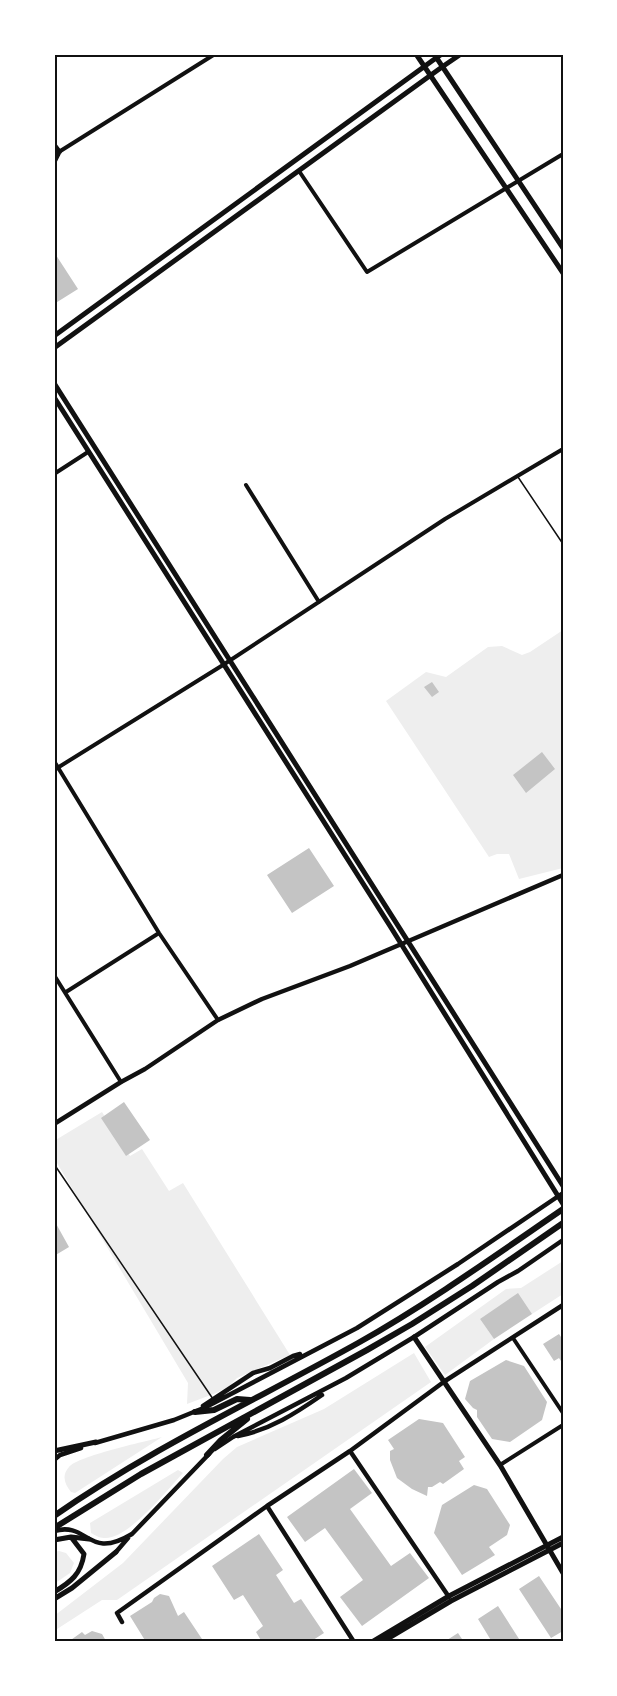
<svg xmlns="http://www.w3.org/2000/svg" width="617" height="1696" font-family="Rubik,sans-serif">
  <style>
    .green { fill: #eee }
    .building { fill: #c4c4c4 }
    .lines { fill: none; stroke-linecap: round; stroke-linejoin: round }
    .service { stroke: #111; stroke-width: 1.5 }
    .minor { stroke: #111; stroke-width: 4 }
    .tertiary { stroke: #111; stroke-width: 4.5 }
    .secondary { stroke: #111; stroke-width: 5 }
    .primary { stroke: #111; stroke-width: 5 }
    .trunk { stroke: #111; stroke-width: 6 }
    .neatline { fill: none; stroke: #111; stroke-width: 2 }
  </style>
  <rect width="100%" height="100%" fill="#fff"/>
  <!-- green -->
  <path class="green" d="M563,630V868L519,879L509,854H497L489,857L386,701L426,672L446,677L488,647L502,646L522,655L530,652Z
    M102,1112L130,1156L142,1149L169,1191L183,1183L290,1355L237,1378L228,1387L216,1393L187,1404L188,1383L54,1158V1141Z
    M563,1261V1294L532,1314L480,1319L494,1339L445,1375L425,1347L506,1289L521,1288Z
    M414,1353L431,1382L117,1600H102L54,1631V1616L123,1563L223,1459L237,1447L324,1409Z
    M162,1437L75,1493L71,1492C65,1484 61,1476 69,1467C78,1456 144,1442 162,1437Z
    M178,1470L183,1473C167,1490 128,1540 104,1538C99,1538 95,1535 91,1533L90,1523Z
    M59,1551L66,1553L74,1563L70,1573L54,1584V1552Z"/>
  <!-- building -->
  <path class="building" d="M54,252L78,289L54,304Z
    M432,682L439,692L432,697L424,687Z
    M542,752L555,769L526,793L513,775Z
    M309,848L334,886L292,913L267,875Z
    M124,1102L150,1140L126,1156L101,1118Z
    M54,1220L69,1247L54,1256Z
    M518,1293L532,1314L494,1339L480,1319Z
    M559,1334L563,1340V1364L559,1358L554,1361L543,1344Z
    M506,1360L524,1366L547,1402L542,1420L510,1442L492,1439L477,1417V1410L473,1408L465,1399L470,1381Z
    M419,1419L443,1423L465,1457L459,1461L464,1469L443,1484L440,1482L432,1487H428L427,1496L412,1489L397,1478L390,1460V1451L394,1449L388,1440Z
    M354,1469L372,1493L350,1509L391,1566L410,1553L429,1578L362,1626L340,1597L363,1580L325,1528L305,1542L287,1517Z
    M474,1485L487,1489L510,1525L507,1535L489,1547L495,1555L462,1575L434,1533L442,1505Z
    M259,1534L283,1570L276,1575L294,1603L301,1599L324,1633L310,1642H262L256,1632L263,1626L243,1595L234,1600L212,1566Z
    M539,1576L563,1612V1631L551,1638L519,1589Z
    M160,1594L169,1596L178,1616L184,1612L204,1642H146L130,1616L152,1602L154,1598Z
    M498,1606L521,1642H492L478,1619Z
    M92,1631L102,1634L106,1641L110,1639L111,1642H68L82,1632L85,1635Z
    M458,1633L464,1642H444Z"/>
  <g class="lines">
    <!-- service -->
    <path class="service" d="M518,477L563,544
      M54,1164L213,1399"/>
    <!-- minor -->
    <path class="minor" d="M54,144L60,152
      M54,155L215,54
      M54,163L59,153
      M299,171L367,272L563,154
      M54,474L88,452
      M246,485L319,602
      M54,761L159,933L218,1020
      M54,770L223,665L445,519L563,449
      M54,975L121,1082
      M66,992L159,933
      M513,1338L563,1413
      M500,1465L563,1425"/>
    <!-- tertiary -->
    <path class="tertiary" d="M54,1124L121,1082L145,1069L218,1020L262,999L350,966L563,875
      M203,1406L253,1373L270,1368L293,1356L300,1354
      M238,1436C270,1430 296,1413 322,1395
      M95,1443L174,1420L206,1407L357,1328L458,1264L563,1193
      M215,1449L233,1437L346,1378L414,1337L498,1282L518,1271L563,1240
      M350,1451L449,1597
      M54,1460L60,1455L81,1448
      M267,1506L354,1642
      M54,1531C89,1521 87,1561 132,1534L209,1454
      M116,1552L128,1538
      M122,1622L117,1613L267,1506L350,1451L445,1381L563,1305"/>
    <!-- secondary -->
    <path class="secondary" d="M416,54L563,273
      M434,54L563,248
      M54,336L436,58
      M54,348L442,67
      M54,383L563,1186
      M54,397L390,926L563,1204
      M414,1337L500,1465L563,1573
      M372,1642L449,1596L563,1537
      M382,1642L451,1601L563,1543"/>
    <!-- primary -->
    <path class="primary" d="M436,58L442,54
      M442,67L461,54
      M54,1451L96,1442
      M71,1537L89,1539
      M54,1540L71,1537L84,1554C81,1574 71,1582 54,1592
      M54,1599L72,1588L116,1552"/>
    <!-- trunk -->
    <path class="trunk" d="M195,1412L214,1410L237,1399L250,1400
      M207,1455L221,1440L247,1419
      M54,1516C150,1449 256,1400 358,1343C429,1303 496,1255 563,1209
      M54,1528L141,1474L367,1350L412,1324L472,1286L563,1223"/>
  </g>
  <!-- border -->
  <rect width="617" height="1696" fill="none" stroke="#ffffff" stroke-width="111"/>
  <rect x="56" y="56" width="506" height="1584" class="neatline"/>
</svg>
